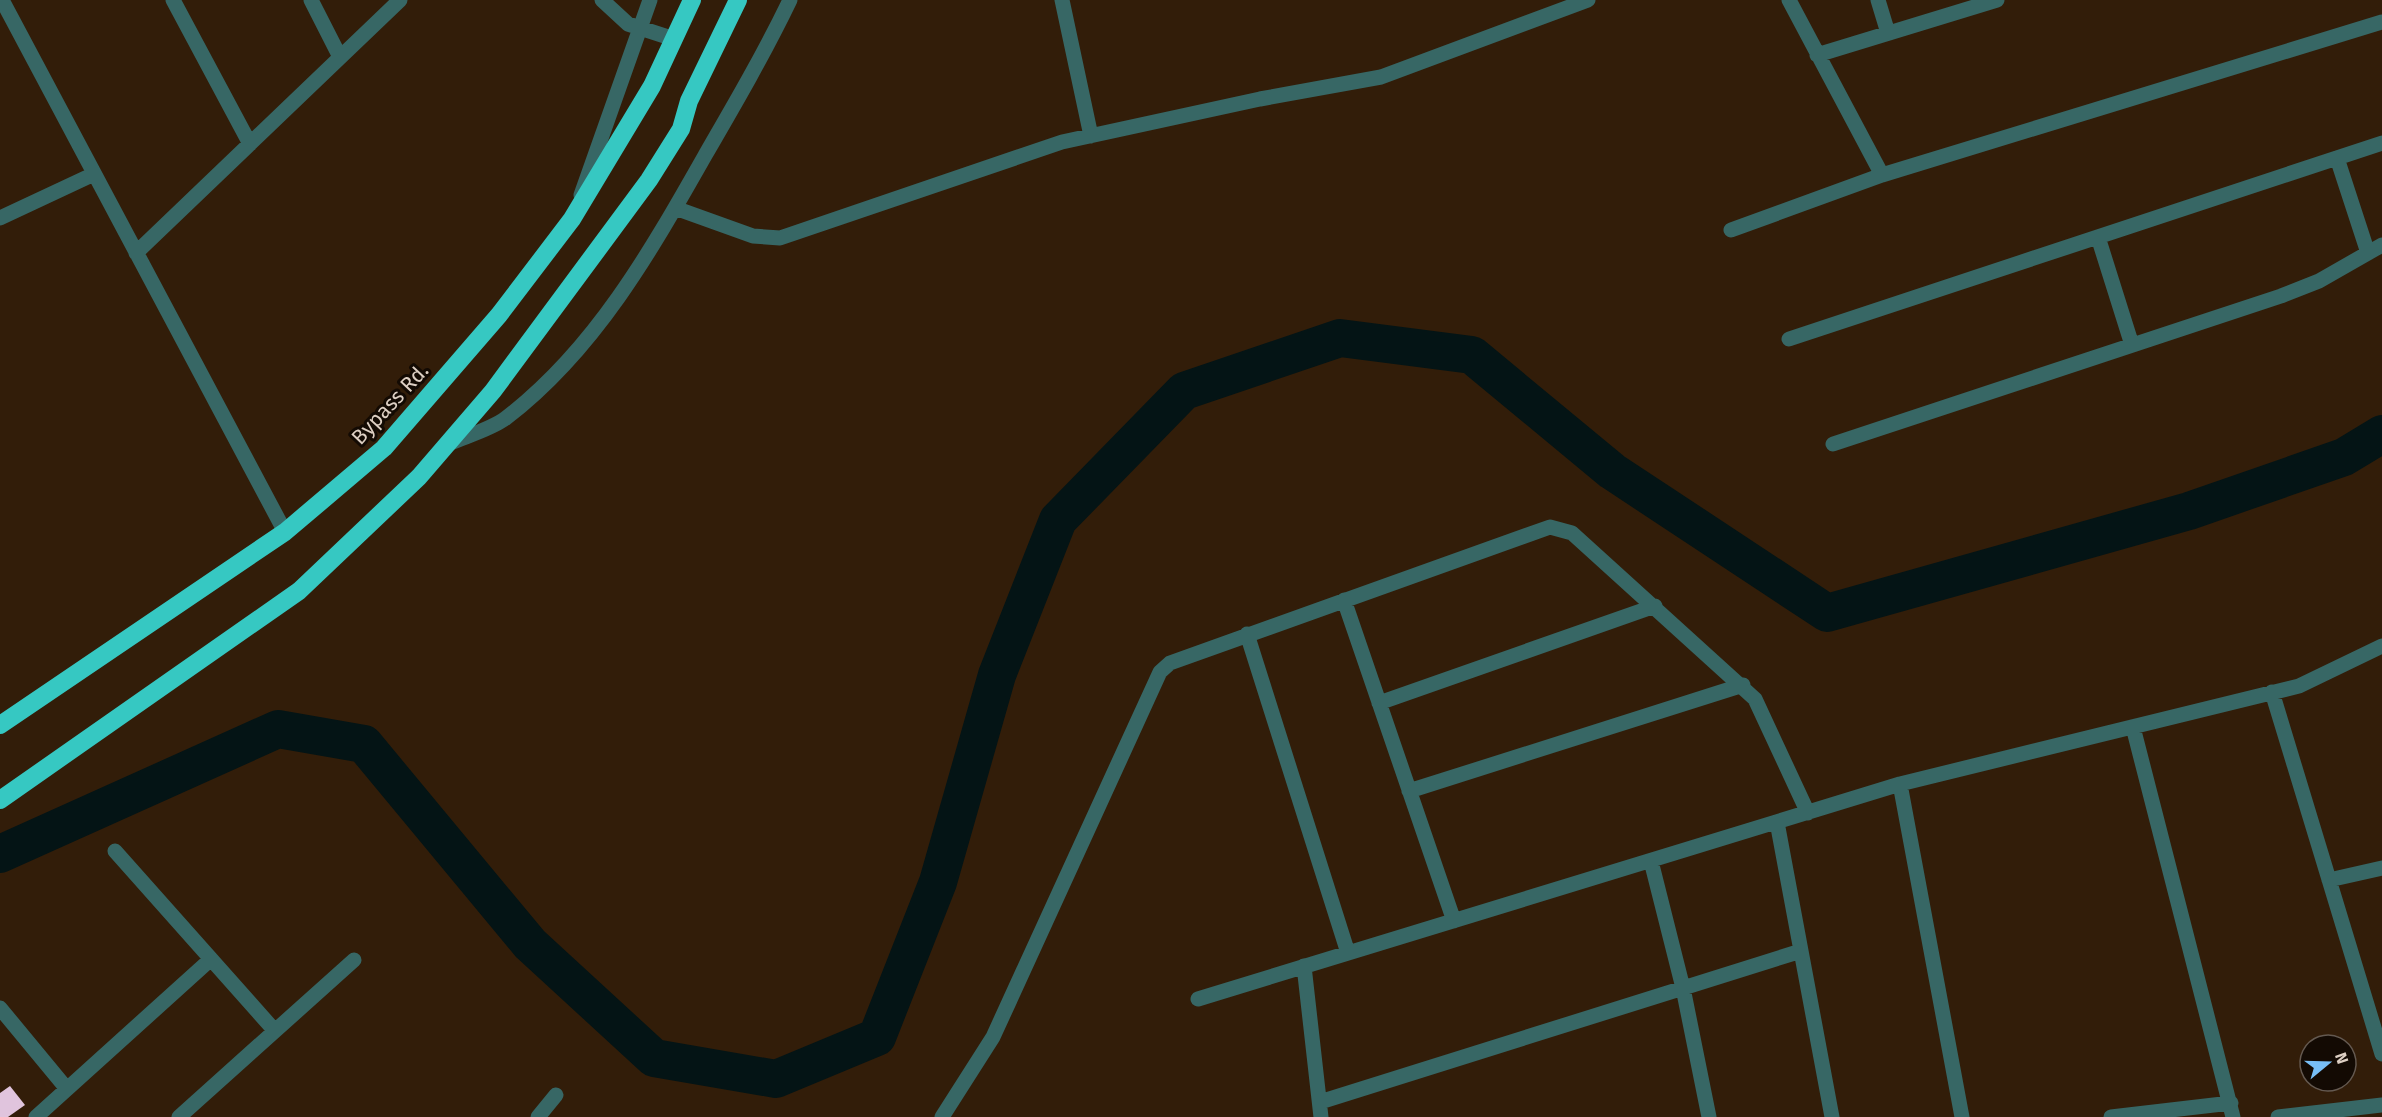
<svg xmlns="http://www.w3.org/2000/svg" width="2382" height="1117" font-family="'Fira Sans',sans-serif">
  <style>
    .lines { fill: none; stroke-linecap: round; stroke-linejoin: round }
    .river { stroke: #041415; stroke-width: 38 }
    .building { fill: #e0c4dd }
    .minor { stroke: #376765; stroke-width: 15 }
    .highway { stroke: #36c8c2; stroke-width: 18 }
    .labels { text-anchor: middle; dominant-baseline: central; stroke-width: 6; stroke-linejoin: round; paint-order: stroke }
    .street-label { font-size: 21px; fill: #ddcfc3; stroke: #130a03 }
  </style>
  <rect width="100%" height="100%" fill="#321d09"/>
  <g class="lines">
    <!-- river -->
    <path class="river" d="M0,854L278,729L364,744L530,944L654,1058L776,1079L877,1037L938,882L997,675L1058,520L1184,391L1340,338L1472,355L1612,471L1827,613L2189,511L2344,457L2382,434"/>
  </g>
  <!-- building -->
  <path class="building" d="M10,1086L25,1105L8,1117H0V1093Z"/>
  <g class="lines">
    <!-- minor -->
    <path class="minor" d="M2,0L285,532
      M173,0L250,144
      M311,0L340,57
      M602,0L628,24L674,39
      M1062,0L1091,136
      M1789,0L1882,175
      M1878,0L1888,33
      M1817,55L1997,0
      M2337,158L2368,253
      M581,195L650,0
      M675,208L753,236L780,238L1062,142L1260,99L1381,77L1588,0
      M0,218L94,174
      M1731,230L1882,175L2382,22
      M2098,237L2132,345
      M136,253L400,0
      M1789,339L2382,143
      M448,444C466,436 490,430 506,418C596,349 652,249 707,152C736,102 765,52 790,0
      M1833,444L2281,296L2319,281L2382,245
      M1344,600L1454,921
      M1247,634L1348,953
      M2272,692L2382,1054
      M1379,703L1655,606
      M2133,727L2233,1117
      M1409,791L1743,685
      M1777,822L1832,1117
      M115,851L275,1031
      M1651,861L1683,988L1709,1117
      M2329,880L2382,868
      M1304,966L1321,1117
      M1198,999L1900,784
      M0,1008L67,1089
      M1320,1102L1801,951
      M36,1117L211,959
      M179,1117L354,960
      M538,1117L556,1095
      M942,1117L993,1037L1160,672L1170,663L1550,527L1572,533L1755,699L1808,813
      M1962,1117L1900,784L2299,686L2382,646
      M2111,1117L2231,1103
      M2278,1117L2382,1105"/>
    <!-- highway -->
    <path class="highway" d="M0,725L285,532L384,448L499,315L572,219L652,86L692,0
      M0,800L299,591L419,477L493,391L649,180L681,129L689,101L738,0"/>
  </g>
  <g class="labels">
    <!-- street labels -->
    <g class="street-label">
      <text transform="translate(390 404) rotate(-47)">Bypass Rd.</text>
    </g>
  </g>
  <!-- north arrow -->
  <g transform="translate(2328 1063) rotate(71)"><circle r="28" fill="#130a03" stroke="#645950" stroke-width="1.5"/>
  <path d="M0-4.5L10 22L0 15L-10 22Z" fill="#78bff7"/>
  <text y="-9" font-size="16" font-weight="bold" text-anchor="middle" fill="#ddcfc3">N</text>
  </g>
</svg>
